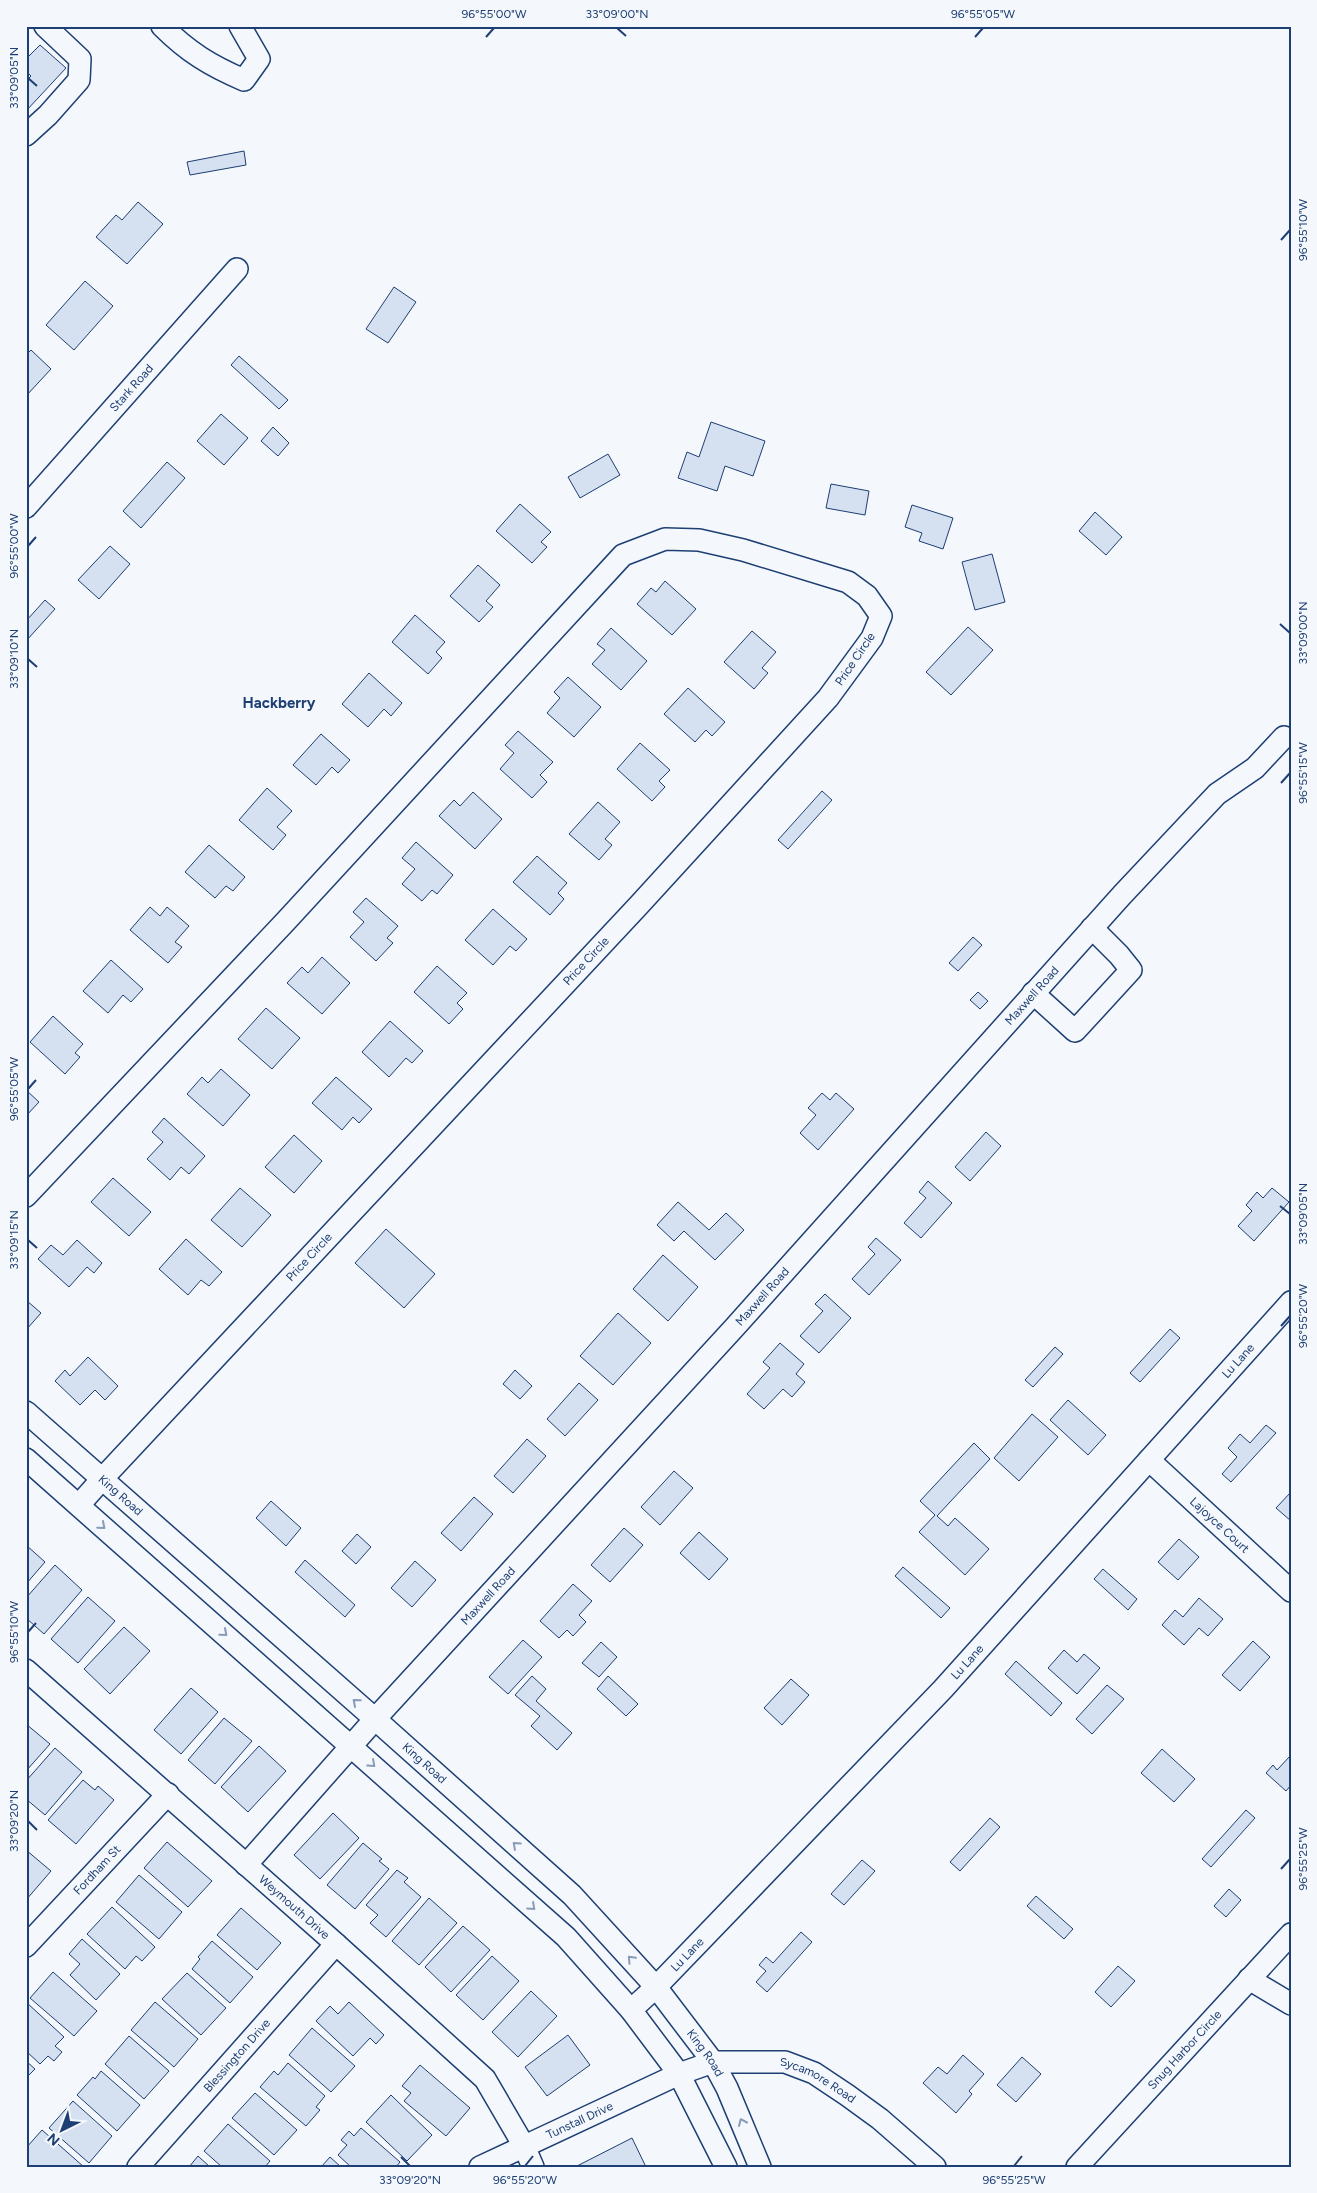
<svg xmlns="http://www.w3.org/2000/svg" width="1317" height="2193" font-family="Figtree,sans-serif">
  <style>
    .building { fill: #d5e0f0; stroke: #1d3f73 }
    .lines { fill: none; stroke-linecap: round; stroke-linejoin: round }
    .minor-casing { stroke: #1d3f73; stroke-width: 24 }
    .minor { stroke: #f4f7fb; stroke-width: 21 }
    .oneway { stroke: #889bb7 }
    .ticks { fill: none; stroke: #1d3f73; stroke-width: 2 }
    .labels { text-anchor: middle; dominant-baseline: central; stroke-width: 4; stroke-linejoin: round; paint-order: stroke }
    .street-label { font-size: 12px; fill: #1d3f73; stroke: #f4f7fb }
    .quarter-label { font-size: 15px; font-weight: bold; fill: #1d3f73; stroke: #f4f7fb }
    .neatline { fill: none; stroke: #1d3f73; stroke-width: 2 }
    .ticks-label { font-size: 12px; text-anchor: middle; fill: #1d3f73 }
  </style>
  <rect width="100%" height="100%" fill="#f4f7fb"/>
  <!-- building -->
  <path class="building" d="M40,45L66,68L26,111V81L31,76L26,71V59Z
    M244,151L246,165L190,175L187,162Z
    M138,202L163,224L127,264L96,237L116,215L122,220Z
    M85,281L113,306L74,350L46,325Z
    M394,287L416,302L388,343L366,329Z
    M31,350L51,369L26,396V355Z
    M239,356L288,400L279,409L231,365Z
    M221,414L248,438L224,465L197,441Z
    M711,422L765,441L753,476L725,466L717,491L678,478L687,452L699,457Z
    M273,427L289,443L278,456L261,441Z
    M608,454L620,475L580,498L568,477Z
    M167,462L185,478L141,528L123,511Z
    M831,484L869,491L865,515L826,508Z
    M520,504L551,532L541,542L547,547L532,563L496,531Z
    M912,505L953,518L943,549L919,541L922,533L905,527Z
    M1095,512L1122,537L1106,555L1079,531Z
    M110,546L130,564L99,599L78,580Z
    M992,554L1005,602L975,610L962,562Z
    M478,565L500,585L486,601L493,607L479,622L450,596Z
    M665,581L696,609L672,635L637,604L651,588L656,592Z
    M45,600L55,609L26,641V621Z
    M415,615L445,642L436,652L442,658L428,674L392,642Z
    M968,627L993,650L951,695L926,672Z
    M611,628L647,661L621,690L592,664L605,650L597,644Z
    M752,631L776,652L762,668L768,673L754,689L724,662Z
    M369,673L402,703L391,716L384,709L368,727L342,704Z
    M568,677L601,707L574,737L547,713L560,698L554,692Z
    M688,688L725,722L712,736L706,730L695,742L664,714Z
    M518,731L553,762L540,775L547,782L532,798L500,769L514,753L505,745Z
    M321,734L350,760L338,773L332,767L316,785L293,765Z
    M640,743L670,770L659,781L665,787L652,801L617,769Z
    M267,788L292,811L277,827L286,835L273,850L239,820Z
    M822,791L832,800L788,849L778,840Z
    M473,792L502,819L475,849L439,816L454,800L460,806Z
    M598,802L620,822L605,839L612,845L599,860L569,834Z
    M416,842L453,875L437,894L432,890L422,901L402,884L415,869L402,858Z
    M209,845L245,877L233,891L226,886L215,898L185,872Z
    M537,856L567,883L558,893L564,899L550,915L513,882Z
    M366,898L398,926L387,938L393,943L376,961L350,937L364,922L353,912Z
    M150,907L160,916L167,907L189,926L175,942L182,947L168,963L130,930Z
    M493,909L527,939L516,951L510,946L493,965L465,940Z
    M973,937L982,945L958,971L949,963Z
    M322,957L350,983L322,1014L287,983L302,967L308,973Z
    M111,960L143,989L131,1002L123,995L108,1013L83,991Z
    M437,966L467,993L457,1003L463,1009L449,1024L414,992Z
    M978,992L988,1001L980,1009L970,1000Z
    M266,1008L300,1038L272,1069L238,1039Z
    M53,1016L83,1044L75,1053L80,1057L65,1074L30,1042Z
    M390,1021L423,1051L412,1063L406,1058L389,1077L362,1052Z
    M221,1069L250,1095L223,1126L187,1094L202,1077L208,1083Z
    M336,1077L372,1109L359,1123L353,1117L342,1130L312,1103Z
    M26,1090L39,1102L26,1116Z
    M822,1093L830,1100L836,1093L854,1109L818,1150L800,1133L816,1115L808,1108Z
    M164,1118L205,1156L189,1174L181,1167L170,1180L147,1159L163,1142L152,1132Z
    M986,1132L1001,1146L970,1181L955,1167Z
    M294,1135L322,1161L294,1193L265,1167Z
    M113,1178L151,1212L129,1236L91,1202Z
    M928,1181L952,1203L921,1238L904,1223L926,1198L919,1192Z
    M240,1188L271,1215L242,1247L211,1220Z
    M1272,1188L1289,1202L1254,1241L1238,1226L1252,1211L1246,1205L1257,1192L1263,1198Z
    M678,1202L709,1230L726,1213L744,1230L715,1260L684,1231L674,1241L657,1225Z
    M386,1229L435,1274L404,1308L355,1263Z
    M876,1238L901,1260L869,1295L852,1279L875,1254L868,1247Z
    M186,1239L222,1272L209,1286L201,1280L188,1295L159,1269Z
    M77,1240L102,1263L94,1273L87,1267L69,1287L38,1259L51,1245L63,1255Z
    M663,1255L698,1287L668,1321L633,1289Z
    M825,1294L851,1318L819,1353L800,1336L823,1311L815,1304Z
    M26,1300L41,1313L26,1330Z
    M618,1313L651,1343L613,1385L580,1356Z
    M1170,1329L1180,1338L1140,1382L1130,1373Z
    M780,1343L804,1364L796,1374L805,1382L792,1397L783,1389L764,1409L747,1394L770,1368L763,1362Z
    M1055,1347L1063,1354L1033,1387L1025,1380Z
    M88,1357L118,1386L105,1400L95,1390L80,1405L55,1381L65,1370L70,1376Z
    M515,1370L532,1386L520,1399L503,1384Z
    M579,1383L598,1400L565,1436L547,1419Z
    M1068,1400L1106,1435L1088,1455L1050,1420Z
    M1032,1414L1058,1437L1019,1481L994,1458Z
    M1266,1425L1276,1433L1231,1482L1222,1474L1237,1457L1228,1448L1240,1434L1250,1443Z
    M527,1439L546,1456L513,1493L494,1476Z
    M974,1443L990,1459L937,1516L948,1526L955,1518L989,1549L965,1575L919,1532L935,1515L920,1501Z
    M674,1471L693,1488L660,1525L641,1507Z
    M1291,1492V1521L1276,1508Z
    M474,1497L493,1514L461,1551L441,1533Z
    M271,1501L301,1528L286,1546L256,1518Z
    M624,1528L643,1545L610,1582L591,1565Z
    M699,1532L728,1559L709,1580L680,1553Z
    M357,1534L371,1547L356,1564L342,1551Z
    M1179,1539L1199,1557L1178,1580L1158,1562Z
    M26,1545L45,1562L26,1584Z
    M305,1560L355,1605L345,1617L295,1572Z
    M415,1561L436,1580L412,1607L391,1588Z
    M55,1565L82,1590L44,1634L26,1618V1598Z
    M903,1567L950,1608L941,1618L895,1576Z
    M1103,1569L1137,1599L1128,1610L1094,1579Z
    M573,1584L592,1601L579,1615L586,1622L573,1636L567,1630L559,1638L540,1621Z
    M88,1597L115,1621L78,1663L51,1639Z
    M1199,1598L1223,1619L1208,1636L1199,1628L1184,1645L1162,1625L1175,1610L1183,1617Z
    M124,1627L150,1651L110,1694L84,1669Z
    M523,1640L542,1657L508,1694L489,1677Z
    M1253,1641L1270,1657L1240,1691L1222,1675Z
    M601,1642L617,1657L599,1677L582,1663Z
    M1064,1650L1077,1662L1084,1654L1100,1668L1077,1694L1048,1668Z
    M1016,1661L1062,1703L1051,1716L1005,1674Z
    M532,1676L546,1689L536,1701L572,1733L557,1750L531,1726L540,1716L515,1695Z
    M608,1676L638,1704L626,1716L597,1689Z
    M791,1679L809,1695L782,1725L764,1708Z
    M1107,1685L1124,1699L1092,1734L1076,1719Z
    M191,1688L218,1712L181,1754L154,1730Z
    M224,1718L252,1741L215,1784L188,1760Z
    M26,1724L50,1744L26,1771Z
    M259,1746L286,1771L248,1812L221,1787Z
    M55,1748L82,1772L45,1815L26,1799V1781Z
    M1162,1749L1195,1779L1174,1802L1141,1773Z
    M1291,1755V1785L1286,1791L1266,1773L1273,1765L1277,1770Z
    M83,1780L95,1790L98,1786L114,1800L76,1844L48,1820Z
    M1246,1810L1255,1818L1211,1867L1202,1859Z
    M333,1813L359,1838L320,1879L294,1855Z
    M990,1818L1000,1827L960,1871L950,1862Z
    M167,1842L212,1881L188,1907L144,1868Z
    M363,1843L382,1859L379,1861L389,1869L355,1909L327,1885Z
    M26,1850L51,1871L26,1900Z
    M862,1860L875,1871L844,1905L831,1894Z
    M397,1870L408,1878L404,1882L421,1897L386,1937L370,1923L378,1915L366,1905Z
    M139,1875L182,1912L159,1939L116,1902Z
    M1229,1889L1241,1900L1226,1917L1214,1906Z
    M1036,1896L1073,1929L1064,1939L1027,1906Z
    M429,1898L457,1923L419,1965L392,1941Z
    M112,1907L155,1947L142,1961L136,1956L125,1969L87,1934Z
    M241,1908L281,1943L257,1970L217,1935Z
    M463,1926L490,1950L451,1992L425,1967Z
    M801,1932L812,1942L767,1992L756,1982L766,1971L759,1965L766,1957L773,1963Z
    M82,1939L120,1974L96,2000L70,1975L80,1964L69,1954Z
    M212,1941L253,1977L230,2003L192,1969L200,1959L198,1957Z
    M492,1956L519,1981L483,2020L456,1995Z
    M1118,1966L1135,1981L1111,2007L1095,1992Z
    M53,1972L97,2011L74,2036L30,1998Z
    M187,1973L226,2008L201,2035L162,1999Z
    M531,1991L557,2016L518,2057L492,2032Z
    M26,2002L64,2037L55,2046L62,2052L54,2061L48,2056L40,2064L26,2051Z
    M155,2002L198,2039L174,2067L131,2030Z
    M349,2002L384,2035L376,2044L370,2038L353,2056L316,2021L330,2006L338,2014Z
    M312,2028L355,2066L331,2092L289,2055Z
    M568,2035L590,2065L547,2096L525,2067Z
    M129,2036L169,2071L144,2099L105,2064Z
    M963,2055L984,2074L969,2091L972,2094L956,2113L923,2083L938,2067L947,2074Z
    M1022,2057L1041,2074L1016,2102L997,2085Z
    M26,2061L35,2069L26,2078Z
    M288,2063L325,2096L316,2107L320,2110L306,2126L260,2087L274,2071L278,2075Z
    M420,2065L470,2108L446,2136L404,2101L411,2093L402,2086Z
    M101,2071L140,2105L117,2131L77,2095L93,2077L95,2079Z
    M255,2093L297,2130L274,2155L232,2118Z
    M391,2095L432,2135L407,2161L366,2122Z
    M73,2101L112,2136L89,2163L49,2128Z
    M228,2124L270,2161L265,2167H222L204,2151Z
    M361,2128L400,2162L396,2167H351L338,2155L347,2145L341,2140L349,2131L354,2136Z
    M42,2130L84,2167H28L26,2165V2148Z
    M632,2138L646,2167H577V2166Z
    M198,2156L210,2167H189Z
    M330,2157L341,2167H321Z"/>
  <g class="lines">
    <defs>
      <g id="minor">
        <path d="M162,26C188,52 211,66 244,80L259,59L240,26"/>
        <path d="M26,135L48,115L79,80L80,59L45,26"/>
        <path id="s1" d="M26,507L237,269"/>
        <path d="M1033,993L1075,1031L1131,970L1119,955L1092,928"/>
        <path d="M26,1196L286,921L623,555L665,539L699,540L743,550L848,582L867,596L881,616L872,638L828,698L639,905L102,1479L79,1505"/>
        <path id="s2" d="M26,1412L375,1719L572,1895L656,1987L713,2062L727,2088L760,2167"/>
        <path d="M26,1459L566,1937L631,2010L679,2074L726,2167"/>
        <path id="s3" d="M1149,1460L1291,1591"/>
        <path id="s4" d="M26,1670L336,1944L485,2079L524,2146L533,2167"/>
        <path id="s5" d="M246,1865L375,1719L734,1328L1122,895L1217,794L1255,768L1284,737"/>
        <path id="s6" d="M26,1946L168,1794"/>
        <path d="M1249,1979L1291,2004"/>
        <path id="s7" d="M631,2010L656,1987L943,1689L1291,1302"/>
        <path id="s8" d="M138,2167L336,1944"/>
        <path id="s9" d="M480,2167L679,2074L713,2062H785L814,2073L847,2095L880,2119L935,2167"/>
        <path id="s10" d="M1077,2167L1291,1934"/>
      </g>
    </defs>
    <!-- minor casing -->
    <use href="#minor" class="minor-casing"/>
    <!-- minor -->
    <use href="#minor" class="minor"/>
  </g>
  <!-- one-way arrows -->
  <defs><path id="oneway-chevron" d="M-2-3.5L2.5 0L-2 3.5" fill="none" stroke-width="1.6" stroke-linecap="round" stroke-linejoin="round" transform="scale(1.25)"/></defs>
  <g class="oneway">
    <use href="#oneway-chevron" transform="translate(102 1526) rotate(41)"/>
    <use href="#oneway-chevron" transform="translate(224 1633) rotate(41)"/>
    <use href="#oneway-chevron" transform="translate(356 1702) rotate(-139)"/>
    <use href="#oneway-chevron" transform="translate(372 1764) rotate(42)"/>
    <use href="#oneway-chevron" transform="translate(516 1845) rotate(-138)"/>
    <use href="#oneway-chevron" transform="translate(532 1907) rotate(42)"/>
    <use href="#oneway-chevron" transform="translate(631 1959) rotate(-133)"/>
    <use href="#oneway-chevron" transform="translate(742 2122) rotate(-114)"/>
  </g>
  <!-- ticks -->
  <path class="ticks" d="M617,28L626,36M486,37L494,28M975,37L983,28M28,78L37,86M1281,240L1290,230M28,546L36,537M1280,624L1290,633M28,659L37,667M1281,783L1290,773M28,1089L36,1080M1280,1206L1290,1214M28,1240L37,1248M1281,1326L1290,1316M28,1632L36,1623M28,1821L37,1830M1281,1869L1290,1859M401,2157L410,2166M525,2166L533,2156M1014,2166L1022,2156"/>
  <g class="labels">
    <!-- street labels -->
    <g class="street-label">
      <text stroke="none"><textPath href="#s1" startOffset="159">Stark Road</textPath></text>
      <text transform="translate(855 659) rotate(-56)">Price Circle</text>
      <text transform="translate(586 961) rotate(-47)">Price Circle</text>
      <text stroke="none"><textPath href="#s5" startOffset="1172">Maxwell Road</textPath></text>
      <text transform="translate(309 1257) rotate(-47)">Price Circle</text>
      <text stroke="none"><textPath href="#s5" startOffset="768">Maxwell Road</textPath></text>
      <text stroke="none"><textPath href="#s7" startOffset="889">Lu Lane</textPath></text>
      <text stroke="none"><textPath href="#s2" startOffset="126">King Road</textPath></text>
      <text stroke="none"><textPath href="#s3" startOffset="96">Lajoyce Court</textPath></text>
      <text stroke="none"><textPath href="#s5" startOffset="362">Maxwell Road</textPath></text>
      <text stroke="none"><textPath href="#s7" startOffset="484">Lu Lane</textPath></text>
      <text stroke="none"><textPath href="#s2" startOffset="531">King Road</textPath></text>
      <text stroke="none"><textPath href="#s6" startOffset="104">Fordham St</textPath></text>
      <text stroke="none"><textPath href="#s4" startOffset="358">Weymouth Drive</textPath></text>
      <text stroke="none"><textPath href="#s7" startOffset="79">Lu Lane</textPath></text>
      <text stroke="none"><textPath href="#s10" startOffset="159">Snug Harbor Circle</textPath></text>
      <text stroke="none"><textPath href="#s2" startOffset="936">King Road</textPath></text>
      <text stroke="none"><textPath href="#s8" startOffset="149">Blessington Drive</textPath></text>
      <text stroke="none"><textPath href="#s9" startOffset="365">Sycamore Road</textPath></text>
      <text stroke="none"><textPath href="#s9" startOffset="110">Tunstall Drive</textPath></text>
    </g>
    <!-- quarter labels -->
    <g class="quarter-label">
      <text x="279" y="703">Hackberry</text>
    </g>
  </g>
  <!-- border -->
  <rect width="1317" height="2193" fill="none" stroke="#f4f7fb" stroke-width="55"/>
  <!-- north arrow -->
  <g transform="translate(62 2130) rotate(222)" stroke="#f4f7fb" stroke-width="4" paint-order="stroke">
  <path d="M0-4L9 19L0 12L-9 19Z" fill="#1d3f73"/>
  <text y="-8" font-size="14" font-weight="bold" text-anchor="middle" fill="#1d3f73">N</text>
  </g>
  <rect x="28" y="28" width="1262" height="2138" class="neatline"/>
  <g class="ticks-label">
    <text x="494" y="18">96°55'00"W</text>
    <text x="617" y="18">33°09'00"N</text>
    <text x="983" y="18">96°55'05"W</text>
    <text transform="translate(14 78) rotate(-90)" y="4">33°09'05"N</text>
    <text transform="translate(1303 230) rotate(-90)" y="4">96°55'10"W</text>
    <text transform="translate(14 546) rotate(-90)" y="4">96°55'00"W</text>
    <text transform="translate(1303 633) rotate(-90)" y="4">33°09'00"N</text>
    <text transform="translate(14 659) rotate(-90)" y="4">33°09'10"N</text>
    <text transform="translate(1303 773) rotate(-90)" y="4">96°55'15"W</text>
    <text transform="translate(14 1089) rotate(-90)" y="4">96°55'05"W</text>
    <text transform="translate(1303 1214) rotate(-90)" y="4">33°09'05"N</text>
    <text transform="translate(14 1240) rotate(-90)" y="4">33°09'15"N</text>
    <text transform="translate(1303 1316) rotate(-90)" y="4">96°55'20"W</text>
    <text transform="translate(14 1632) rotate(-90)" y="4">96°55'10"W</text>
    <text transform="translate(14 1821) rotate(-90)" y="4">33°09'20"N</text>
    <text transform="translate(1303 1859) rotate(-90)" y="4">96°55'25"W</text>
    <text x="410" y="2184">33°09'20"N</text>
    <text x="525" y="2184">96°55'20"W</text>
    <text x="1014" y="2184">96°55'25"W</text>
  </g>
</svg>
